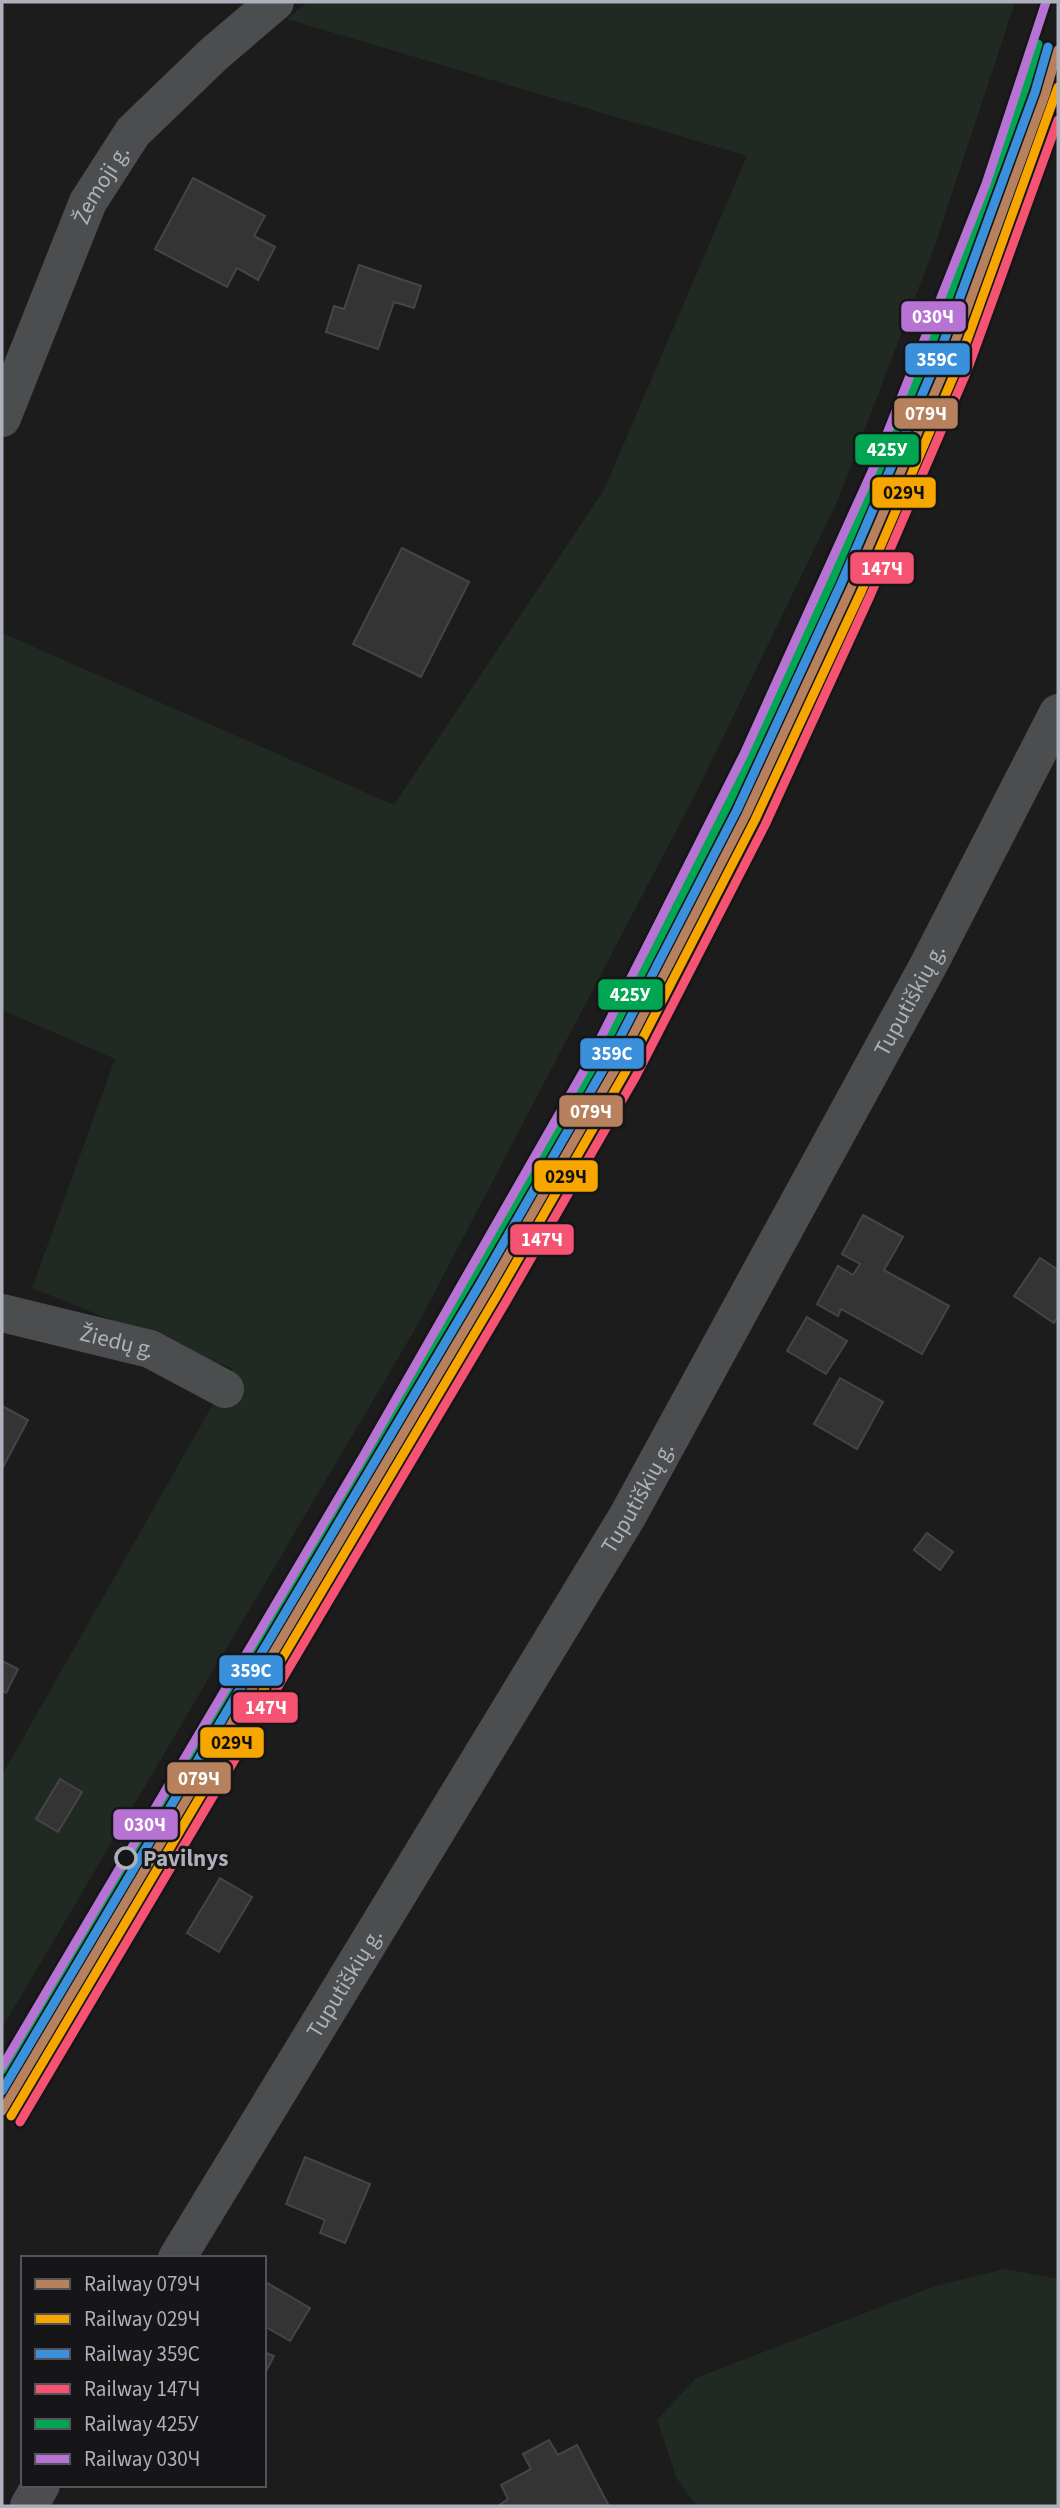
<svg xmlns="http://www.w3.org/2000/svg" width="1060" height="2508" font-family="'Source Sans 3',sans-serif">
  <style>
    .green { fill: #212923 }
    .building { fill: #343434; stroke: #444548; stroke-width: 2 }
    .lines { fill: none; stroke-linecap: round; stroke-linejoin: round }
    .street { stroke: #4c4d4f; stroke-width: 38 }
    .rail-1-casing { stroke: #161618; stroke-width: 14 }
    .rail-2-casing { stroke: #161618; stroke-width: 14 }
    .rail-3-casing { stroke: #161618; stroke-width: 14 }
    .rail-4-casing { stroke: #161618; stroke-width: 14 }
    .rail-5-casing { stroke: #161618; stroke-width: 14 }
    .rail-6-casing { stroke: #161618; stroke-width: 14 }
    .rail-1 { stroke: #b6815c; stroke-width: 9 }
    .rail-2 { stroke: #f7a600; stroke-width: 9 }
    .rail-3 { stroke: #3a90db; stroke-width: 9 }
    .rail-4 { stroke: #f65372; stroke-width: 9 }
    .rail-5 { stroke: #00a651; stroke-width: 9 }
    .rail-6 { stroke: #b673d3; stroke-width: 9 }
    .stop-dot { fill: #161618; stroke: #aeb1bc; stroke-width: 3.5 }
    .labels { text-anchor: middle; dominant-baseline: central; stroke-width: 6; stroke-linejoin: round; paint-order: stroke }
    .street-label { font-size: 23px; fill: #aeb1bc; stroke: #161618 }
    .stop-label { font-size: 23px; font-weight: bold; fill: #aeb1bc; stroke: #161618; text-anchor: start }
    .line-badge { stroke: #161618; stroke-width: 2.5 }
    .badge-label { font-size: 19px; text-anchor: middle; font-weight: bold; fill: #fff }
    .pale-badge-label { font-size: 19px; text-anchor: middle; font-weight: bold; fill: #111 }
  </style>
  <rect width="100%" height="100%" fill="#1c1c1c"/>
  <!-- green -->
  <path class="green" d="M308,2H1015L934,248L837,502L700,785L417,1326L2,2028V1775L233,1369L32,1288L115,1059L2,1010V633L394,805L604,490L747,156L287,19Z
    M1005,2269L1058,2279V2506H697L677,2479L657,2420L696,2378L935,2286Z"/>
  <!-- building -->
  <path class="building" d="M193,178L265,216L254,236L275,247L258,280L237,268L227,287L155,249Z
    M359,265L421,286L414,308L394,302L378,349L326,332L334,306L344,309Z
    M402,548L469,582L421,677L353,644Z
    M863,1215L903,1237L884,1270L949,1306L922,1354L841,1309L838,1316L817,1304L838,1266L853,1275L860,1264L842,1254Z
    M1040,1258L1058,1270V1316L1054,1323L1014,1296Z
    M807,1317L847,1341L826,1374L787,1351Z
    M840,1378L883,1402L857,1449L814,1424Z
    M2,1406L28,1420L2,1469Z
    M927,1533L953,1552L940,1570L914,1550Z
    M2,1661L18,1669L6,1693L2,1691Z
    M60,1779L82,1792L58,1832L36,1819Z
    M220,1878L252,1897L219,1952L187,1933Z
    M305,2157L370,2184L345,2243L320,2233L325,2220L286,2204Z
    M264,2281L310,2308L290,2341L264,2326Z
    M264,2352L274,2356L264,2375Z
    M549,2440L558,2455L577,2445L609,2506H498L508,2499L501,2485L531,2469L523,2454Z"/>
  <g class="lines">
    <!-- street -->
    <g class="street">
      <path id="s1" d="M2,418L88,202L133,132L214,54L275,2"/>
      <path id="s2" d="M2,1313L150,1349L225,1389"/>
      <path id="s3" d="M177,2258L627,1517L929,964L1058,713"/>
      <path d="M29,2506L41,2485"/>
    </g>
    <defs>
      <path id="rail-1" d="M2,2111L489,1289L617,1066L746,815L851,588L947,364L1045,95L1058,50"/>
      <path id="rail-2" d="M11,2116L498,1294L626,1071L755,820L861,592L957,368L1058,87"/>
      <path id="rail-3" d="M2,2091L480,1284L608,1061L737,810L841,584L937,360L1035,92L1048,47"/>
      <path id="rail-4" d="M20,2122L507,1300L636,1076L765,825L870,596L967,371L1058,120"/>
      <path id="rail-5" d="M2,2070L471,1278L599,1056L727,806L832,579L927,356L1025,88L1038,44"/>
      <path id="rail-6" d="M2,2067L364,1455L586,1067L744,754L873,469L986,184L1046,2"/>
    </defs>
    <!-- rail-1 casing -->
    <use href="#rail-1" class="rail-1-casing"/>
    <!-- rail-2 casing -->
    <use href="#rail-2" class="rail-2-casing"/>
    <!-- rail-3 casing -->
    <use href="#rail-3" class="rail-3-casing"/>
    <!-- rail-4 casing -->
    <use href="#rail-4" class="rail-4-casing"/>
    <!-- rail-5 casing -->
    <use href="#rail-5" class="rail-5-casing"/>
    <!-- rail-6 casing -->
    <use href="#rail-6" class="rail-6-casing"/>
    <!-- rail-1 -->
    <use href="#rail-1" class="rail-1"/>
    <!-- rail-2 -->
    <use href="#rail-2" class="rail-2"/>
    <!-- rail-3 -->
    <use href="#rail-3" class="rail-3"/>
    <!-- rail-4 -->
    <use href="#rail-4" class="rail-4"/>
    <!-- rail-5 -->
    <use href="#rail-5" class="rail-5"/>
    <!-- rail-6 -->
    <use href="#rail-6" class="rail-6"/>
  </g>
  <!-- markers -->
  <circle class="stop-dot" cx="126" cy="1858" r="10"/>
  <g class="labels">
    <!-- street labels -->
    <g class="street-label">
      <text stroke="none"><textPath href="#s1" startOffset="254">Žemoji g.</textPath></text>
      <text stroke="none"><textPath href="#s3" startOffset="1456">Tuputiškių g.</textPath></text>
      <text stroke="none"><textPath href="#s2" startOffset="119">Žiedų g.</textPath></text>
      <text stroke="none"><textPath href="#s3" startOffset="889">Tuputiškių g.</textPath></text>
      <text stroke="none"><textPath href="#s3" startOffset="322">Tuputiškių g.</textPath></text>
    </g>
    <!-- stop labels -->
    <g class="stop-label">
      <text x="143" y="1858">Pavilnys</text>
    </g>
  </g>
  <g class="line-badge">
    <rect x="900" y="300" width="67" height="33" rx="7" fill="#b673d3"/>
    <rect x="904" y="342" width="67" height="34" rx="7" fill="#3a90db"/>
    <rect x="893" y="397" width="66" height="33" rx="7" fill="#b6815c"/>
    <rect x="854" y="433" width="66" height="33" rx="7" fill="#00a651"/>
    <rect x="871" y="476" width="66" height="33" rx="7" fill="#f7a600"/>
    <rect x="849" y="551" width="66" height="34" rx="7" fill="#f65372"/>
    <rect x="597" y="978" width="67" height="33" rx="7" fill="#00a651"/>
    <rect x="579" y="1037" width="66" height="33" rx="7" fill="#3a90db"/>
    <rect x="558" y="1094" width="66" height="34" rx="7" fill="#b6815c"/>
    <rect x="533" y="1159" width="66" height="34" rx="7" fill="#f7a600"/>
    <rect x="509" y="1223" width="66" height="33" rx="7" fill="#f65372"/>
    <rect x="218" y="1654" width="66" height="33" rx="7" fill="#3a90db"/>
    <rect x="232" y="1691" width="67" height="33" rx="7" fill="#f65372"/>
    <rect x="199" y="1726" width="66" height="33" rx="7" fill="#f7a600"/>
    <rect x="166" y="1761" width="66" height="34" rx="7" fill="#b6815c"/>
    <rect x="112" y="1808" width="67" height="33" rx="7" fill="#b673d3"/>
  </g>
  <g class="badge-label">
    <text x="933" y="323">030Ч</text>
    <text x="937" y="366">359С</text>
    <text x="926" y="420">079Ч</text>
    <text x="887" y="456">425У</text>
    <text x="882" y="575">147Ч</text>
    <text x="630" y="1001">425У</text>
    <text x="612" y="1060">359С</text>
    <text x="591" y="1118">079Ч</text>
    <text x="542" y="1246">147Ч</text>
    <text x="251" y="1677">359С</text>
    <text x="266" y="1714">147Ч</text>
    <text x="199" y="1785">079Ч</text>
    <text x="145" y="1831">030Ч</text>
  </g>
  <g class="pale-badge-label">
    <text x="904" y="499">029Ч</text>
    <text x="566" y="1183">029Ч</text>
    <text x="232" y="1749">029Ч</text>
  </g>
  <!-- border -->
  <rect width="1060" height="2508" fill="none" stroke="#aeb1bc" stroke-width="7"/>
  <!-- legend -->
  <rect x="21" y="2256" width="245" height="231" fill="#161618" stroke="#53545a" stroke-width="2"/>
  <rect x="35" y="2279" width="35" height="10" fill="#b6815c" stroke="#53545a" stroke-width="2"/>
  <text x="84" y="2291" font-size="21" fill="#aeb1bc">Railway 079Ч</text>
  <rect x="35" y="2314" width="35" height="10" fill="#f7a600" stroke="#53545a" stroke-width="2"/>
  <text x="84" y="2326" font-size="21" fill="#aeb1bc">Railway 029Ч</text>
  <rect x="35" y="2349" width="35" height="10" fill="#3a90db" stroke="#53545a" stroke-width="2"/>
  <text x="84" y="2361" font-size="21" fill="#aeb1bc">Railway 359С</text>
  <rect x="35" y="2384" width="35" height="10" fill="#f65372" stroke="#53545a" stroke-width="2"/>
  <text x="84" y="2396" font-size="21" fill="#aeb1bc">Railway 147Ч</text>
  <rect x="35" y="2419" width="35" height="10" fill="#00a651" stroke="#53545a" stroke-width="2"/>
  <text x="84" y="2431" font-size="21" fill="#aeb1bc">Railway 425У</text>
  <rect x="35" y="2454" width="35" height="10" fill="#b673d3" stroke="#53545a" stroke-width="2"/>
  <text x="84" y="2466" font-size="21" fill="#aeb1bc">Railway 030Ч</text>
</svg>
